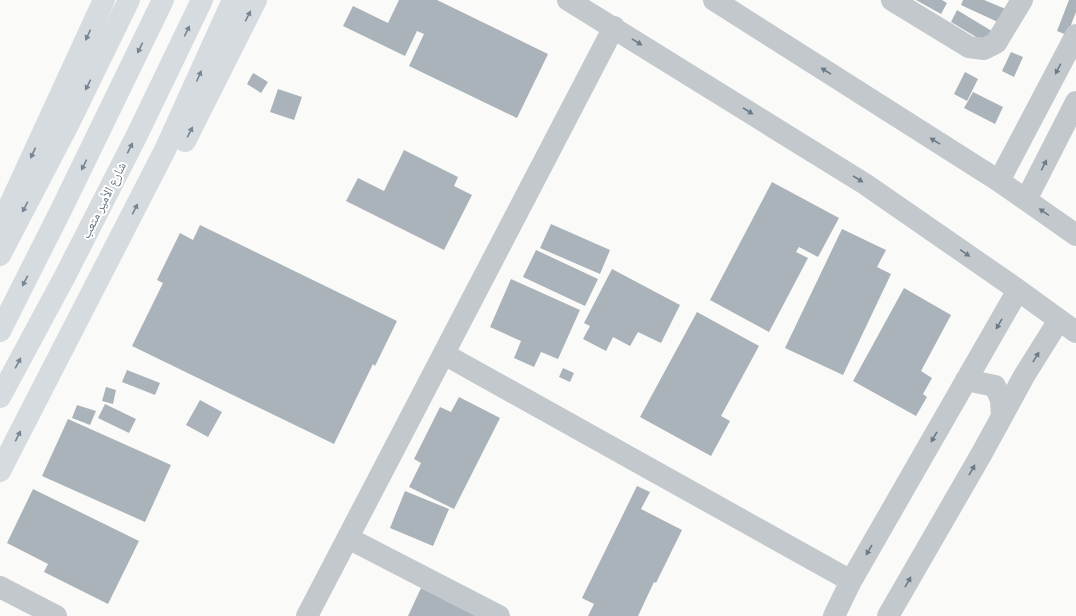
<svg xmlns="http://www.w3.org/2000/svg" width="1076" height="616" font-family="Lato,'Noto Naskh Arabic',sans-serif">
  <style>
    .building { fill: #aab3b9 }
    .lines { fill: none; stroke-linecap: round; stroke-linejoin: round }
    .minor { stroke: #c3c8cc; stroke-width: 22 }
    .major { stroke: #d6dbdf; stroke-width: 22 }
    .oneway { fill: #768591 }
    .oneway2 { fill: #6a7a87 }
    .labels { text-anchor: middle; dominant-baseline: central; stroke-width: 4; stroke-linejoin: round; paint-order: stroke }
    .street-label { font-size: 13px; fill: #657683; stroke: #fff }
  </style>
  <rect width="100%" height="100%" fill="#fafaf8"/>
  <!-- building -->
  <path class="building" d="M399,0H437L548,54L517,118L409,66L424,34L417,31L405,56L343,26L353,6L388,23Z
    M916,0H942L947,3L941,14Z
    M963,0H984L1008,10L1002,24L961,5Z
    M1069,0H1076V12L1067,35L1057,31Z
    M957,10L995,33L988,44L951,22Z
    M1011,52L1023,57L1014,77L1002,71Z
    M965,72L978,79L967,101L954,94Z
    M253,73L268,82L261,93L247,84Z
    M278,89L302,97L294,120L270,112Z
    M973,92L1003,107L995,124L964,108Z
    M404,150L458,177L454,186L472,195L444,250L346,201L358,178L384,191Z
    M772,182L839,218L818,257L799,247L796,252L808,258L769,332L710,300Z
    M551,224L610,250L600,274L540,248Z
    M200,225L397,321L375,366L373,364L334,444L132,346L163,283L157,280L180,233L193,240Z
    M842,229L886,250L877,267L891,274L843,375L785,348Z
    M536,250L598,279L585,306L523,277Z
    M612,269L680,305L661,343L638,332L630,346L613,337L606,351L583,339L590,326L584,323Z
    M511,279L580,310L558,359L541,352L534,367L514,358L521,341L490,327Z
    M904,288L951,315L921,371L932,378L923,394L927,397L916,416L853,381Z
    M697,312L759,346L721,416L730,421L711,456L640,417Z
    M563,368L574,373L570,382L559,377Z
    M127,370L160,383L155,395L122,382Z
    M106,387L116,390L113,404L102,401Z
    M459,397L500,418L454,509L409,487L421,463L414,459L440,407L451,412Z
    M200,400L222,412L208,437L186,425Z
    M105,404L136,419L129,433L98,418Z
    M77,405L96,411L90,425L72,418Z
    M68,419L171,465L145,522L42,476Z
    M637,486L650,492L641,509L682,530L656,583L654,582L638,616H588L594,604L582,598Z
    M33,489L139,541L108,604L44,572L48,564L7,543Z
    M405,491L449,509L433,546L390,528Z
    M421,588L476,616H408Z"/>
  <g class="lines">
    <!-- minor -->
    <path class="minor" d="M568,0L865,184L1018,290L1076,332
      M714,0L999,181L1076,235
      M892,0L969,47L984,49L996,43L1022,0
      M999,181L1076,35
      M1026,200L1076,102
      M444,354L851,581
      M966,380L995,386L1001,400L1002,416
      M348,538L499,616
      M0,587L56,616
      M307,616L614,27
      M834,616L851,581L1018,290
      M888,616L982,453L1024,376L1059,320"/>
    <!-- major -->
    <path class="major" d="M185,141L256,0
      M1,224L104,0
      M0,255L69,123L129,0
      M0,331L61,210L163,0
      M0,397L64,278L137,135L202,0
      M0,471L165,150L233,0"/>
  </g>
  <!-- one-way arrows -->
  <defs><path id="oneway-solid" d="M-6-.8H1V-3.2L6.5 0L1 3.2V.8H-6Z"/></defs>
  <g class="oneway">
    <use href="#oneway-solid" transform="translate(248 16) rotate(-63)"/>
    <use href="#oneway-solid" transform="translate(187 31) rotate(-64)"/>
    <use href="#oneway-solid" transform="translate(88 35) rotate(115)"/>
    <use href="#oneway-solid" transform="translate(140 48) rotate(116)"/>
    <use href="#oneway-solid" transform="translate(199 76) rotate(-66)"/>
    <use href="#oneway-solid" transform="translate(88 85) rotate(116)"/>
    <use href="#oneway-solid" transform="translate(190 132) rotate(-63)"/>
    <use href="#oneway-solid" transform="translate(130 148) rotate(-63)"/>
    <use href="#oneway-solid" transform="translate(33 153) rotate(115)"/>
    <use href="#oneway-solid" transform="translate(84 165) rotate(116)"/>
    <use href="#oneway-solid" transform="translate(25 207) rotate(118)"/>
    <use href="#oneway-solid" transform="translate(135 209) rotate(-63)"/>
    <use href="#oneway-solid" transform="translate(25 281) rotate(117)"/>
    <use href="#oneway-solid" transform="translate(18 363) rotate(-62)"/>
    <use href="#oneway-solid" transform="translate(18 436) rotate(-63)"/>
  </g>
  <g class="oneway2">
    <use href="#oneway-solid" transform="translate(637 42) rotate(32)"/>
    <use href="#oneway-solid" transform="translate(1058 69) rotate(118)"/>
    <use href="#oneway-solid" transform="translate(826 71) rotate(-148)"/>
    <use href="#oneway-solid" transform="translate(748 111) rotate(32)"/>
    <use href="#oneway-solid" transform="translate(935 141) rotate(-148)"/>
    <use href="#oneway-solid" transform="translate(1044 165) rotate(-63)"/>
    <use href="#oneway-solid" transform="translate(858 179) rotate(32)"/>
    <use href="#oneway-solid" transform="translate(1044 212) rotate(-145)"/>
    <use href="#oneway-solid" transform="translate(965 253) rotate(35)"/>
    <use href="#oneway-solid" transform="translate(999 324) rotate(120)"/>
    <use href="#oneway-solid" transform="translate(1036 357) rotate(-58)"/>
    <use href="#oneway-solid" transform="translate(934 437) rotate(120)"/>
    <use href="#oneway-solid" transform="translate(972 470) rotate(-60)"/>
    <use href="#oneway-solid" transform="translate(869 550) rotate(120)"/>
    <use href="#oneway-solid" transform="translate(908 582) rotate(-60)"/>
  </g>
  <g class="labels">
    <!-- street labels -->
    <g class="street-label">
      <text transform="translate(103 200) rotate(-63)">شارع الأمير متعب</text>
    </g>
  </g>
</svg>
